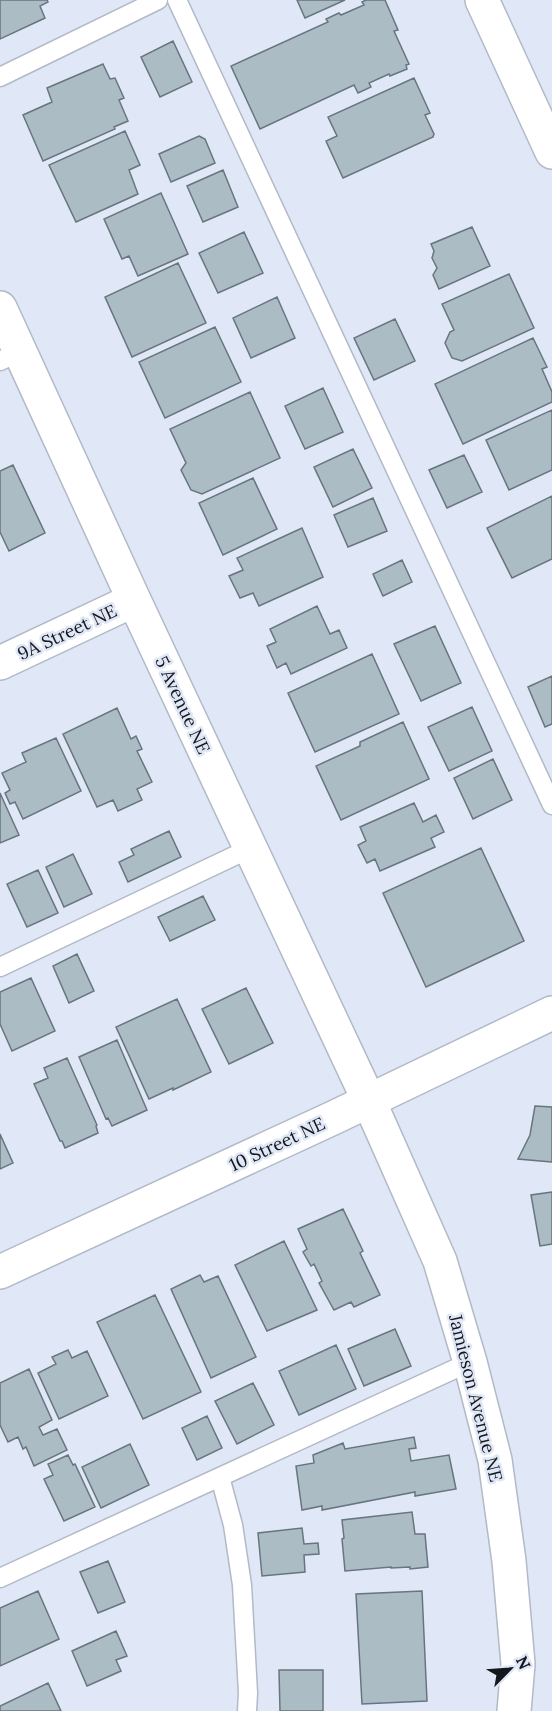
<svg xmlns="http://www.w3.org/2000/svg" width="552" height="1711" font-family="Lora,serif">
  <style>
    .building { fill: #acbcc5; stroke: #67757e; stroke-width: 1.5 }
    .lines { fill: none; stroke-linecap: round; stroke-linejoin: round }
    .service-casing { stroke: #b2b9c7; stroke-width: 21 }
    .minor-casing { stroke: #b2b9c7; stroke-width: 36 }
    .tertiary-casing { stroke: #b2b9c7; stroke-width: 36 }
    .service { stroke: #fff; stroke-width: 18 }
    .minor { stroke: #fff; stroke-width: 33 }
    .tertiary { stroke: #fff; stroke-width: 33 }
    .labels { text-anchor: middle; dominant-baseline: central; stroke-width: 5; stroke-linejoin: round; paint-order: stroke }
    .street-label { font-size: 18px; fill: #14171c; stroke: #e0e7f6 }
  </style>
  <rect width="100%" height="100%" fill="#e0e7f6"/>
  <!-- building -->
  <path class="building" d="M0,0H47L48,2L40,6L45,18L0,39Z
    M297,0H345L305,18Z
    M366,0H385L398,30L394,31L409,64L406,65L407,69L390,76L389,74L369,83L371,87L358,93L354,85L260,129L231,66L328,22L326,19L339,13L341,15L364,5L362,2Z
    M173,41L192,82L160,97L141,57Z
    M103,64L110,79L115,78L124,98L119,100L128,121L114,127L115,129L43,161L23,115L52,102L47,88Z
    M414,78L430,113L425,115L434,134L433,137L343,178L326,141L337,136L328,117Z
    M125,131L140,165L129,170L138,194L76,222L49,165Z
    M199,136L205,139L215,163L171,182L159,154Z
    M223,170L238,207L203,222L187,186Z
    M161,193L188,254L138,276L129,256L122,259L104,219Z
    M472,227L490,266L439,289L433,275L437,268L432,258L434,251L431,244Z
    M244,232L263,273L218,293L199,253Z
    M178,263L206,323L132,357L105,297Z
    M509,274L534,328L462,361L452,358L445,343L450,332L454,330L442,304Z
    M277,297L295,338L251,358L233,318Z
    M395,319L415,361L374,380L354,338Z
    M215,327L241,382L165,418L139,362Z
    M533,338L547,367L542,369L552,392V402L463,444L435,384Z
    M323,388L343,432L305,449L285,406Z
    M250,392L280,458L202,494L191,490L181,470L186,463L170,429Z
    M552,410V470L509,490L486,440Z
    M353,449L372,488L333,507L314,467Z
    M464,455L482,492L447,508L429,470Z
    M13,465L45,533L9,551L0,532V471Z
    M253,478L277,529L223,555L199,503Z
    M552,496V559L512,578L487,528Z
    M373,498L387,531L348,547L334,515Z
    M302,528L323,577L259,606L253,593L240,598L229,576L243,570L237,558Z
    M402,560L412,582L383,596L373,574Z
    M317,606L330,634L339,630L347,648L291,674L286,663L277,668L267,646L276,642L270,629Z
    M435,626L461,683L421,701L394,644Z
    M372,654L399,714L315,752L288,693Z
    M552,676V724L545,727L528,687Z
    M472,707L492,751L449,771L428,727Z
    M117,708L131,739L136,736L142,749L137,751L152,782L137,789L142,800L118,811L113,800L97,807L63,734Z
    M403,722L429,779L341,820L316,766L360,746V742Z
    M56,738L81,791L23,819L15,802L10,804L5,793L10,790L2,773L26,762L22,753Z
    M493,759L512,800L473,819L454,778Z
    M0,793L19,835L0,843Z
    M414,803L423,822L436,815L444,832L431,838L435,847L380,871L375,859L367,863L358,845L366,841L360,827Z
    M169,831L181,857L128,882L119,862L134,855L131,849Z
    M481,848L524,941L426,987L383,893Z
    M73,854L92,894L64,907L46,867Z
    M38,870L58,913L27,927L7,884Z
    M203,896L215,920L170,941L158,917Z
    M77,954L94,991L69,1003L53,966Z
    M31,978L55,1031L12,1051L0,1024V992Z
    M246,988L273,1043L229,1064L202,1009Z
    M177,999L211,1072L173,1090V1088L149,1099L116,1027Z
    M117,1040L147,1110L112,1126L108,1118L106,1119L79,1057Z
    M67,1058L97,1125L96,1126L98,1133L65,1148L62,1141H60L34,1084L48,1078L44,1068Z
    M535,1106L552,1107V1162L518,1159L530,1135Z
    M0,1134L13,1163L0,1169Z
    M552,1192V1244L540,1246L531,1195Z
    M343,1209L363,1251L360,1253L380,1295L354,1307L351,1302L334,1310L319,1283L322,1281L314,1264L311,1266L303,1252L307,1249L298,1229Z
    M284,1241L317,1310L267,1331L235,1265Z
    M200,1275L204,1282L218,1276L256,1357L211,1378L171,1289Z
    M155,1295L201,1392L143,1419L97,1322Z
    M395,1329L411,1366L364,1386L348,1349Z
    M336,1345L356,1389L299,1415L279,1371Z
    M68,1350L72,1358L87,1351L108,1396L59,1419L38,1373L56,1364L52,1357Z
    M29,1369L52,1420L39,1427L43,1435L57,1429L67,1450L34,1466L26,1447L23,1449L18,1437L8,1442L0,1425V1383Z
    M253,1383L274,1425L237,1444L215,1401Z
    M207,1416L222,1448L197,1460L182,1428Z
    M414,1437L416,1448L409,1449L411,1461L449,1455L456,1489L415,1496V1492L322,1510V1506L302,1510L296,1466L314,1463L313,1455L343,1443L345,1449Z
    M130,1444L149,1485L101,1508L82,1467Z
    M68,1455L73,1465L75,1464L95,1507L64,1521L44,1479L53,1475L48,1464Z
    M412,1512L415,1534H425L428,1567L410,1569V1567L391,1568V1567L345,1571L342,1539L344,1538L342,1520Z
    M302,1528L304,1544L318,1543L319,1554L304,1555L305,1572L262,1576L258,1533Z
    M108,1561L125,1602L98,1613L80,1572Z
    M38,1591L59,1639L0,1666V1608Z
    M422,1591L427,1701L362,1704L356,1594Z
    M116,1631L127,1656L116,1660L121,1671L87,1686L72,1651Z
    M279,1670H323V1711H280Z
    M48,1683L61,1711H0V1706Z"/>
  <g class="lines">
    <defs>
      <path id="service" d="M177,0L552,805
        M0,77L158,0
        M0,361L21,351
        M0,967L251,848
        M220,1477L233,1525L242,1585L248,1693L247,1711
        M0,1578L470,1362"/>
      <path id="minor" d="M482,0L552,152
        M0,308L134,600L369,1101L440,1261L470,1362L495,1460L509,1561L518,1664L514,1711
        M0,663L134,600"/>
      <path id="tertiary" d="M0,1272L333,1118L552,1013"/>
    </defs>
    <!-- service casing -->
    <use href="#service" class="service-casing"/>
    <!-- minor casing -->
    <use href="#minor" class="minor-casing"/>
    <!-- tertiary casing -->
    <use href="#tertiary" class="tertiary-casing"/>
    <!-- service -->
    <use href="#service" class="service"/>
    <!-- minor -->
    <use href="#minor" class="minor"/>
    <!-- tertiary -->
    <use href="#tertiary" class="tertiary"/>
  </g>
  <g class="labels">
    <!-- street labels -->
    <g class="street-label">
      <text transform="translate(67 632) rotate(-25)">9A Street NE</text>
      <text transform="translate(183 705) rotate(65)">5 Avenue NE</text>
      <text transform="translate(277 1144) rotate(-25)">10 Street NE</text>
      <text transform="translate(476 1398) rotate(76)">Jamieson Avenue NE</text>
    </g>
  </g>
  <!-- north arrow -->
  <g transform="translate(510 1669) rotate(65)" stroke="#e0e7f6" stroke-width="4.5" paint-order="stroke">
  <path d="M0-4.5L10 22L0 15L-10 22Z" fill="#14171c"/>
  <text y="-9" font-size="16" font-weight="bold" text-anchor="middle" fill="#14171c">N</text>
  </g>
</svg>
